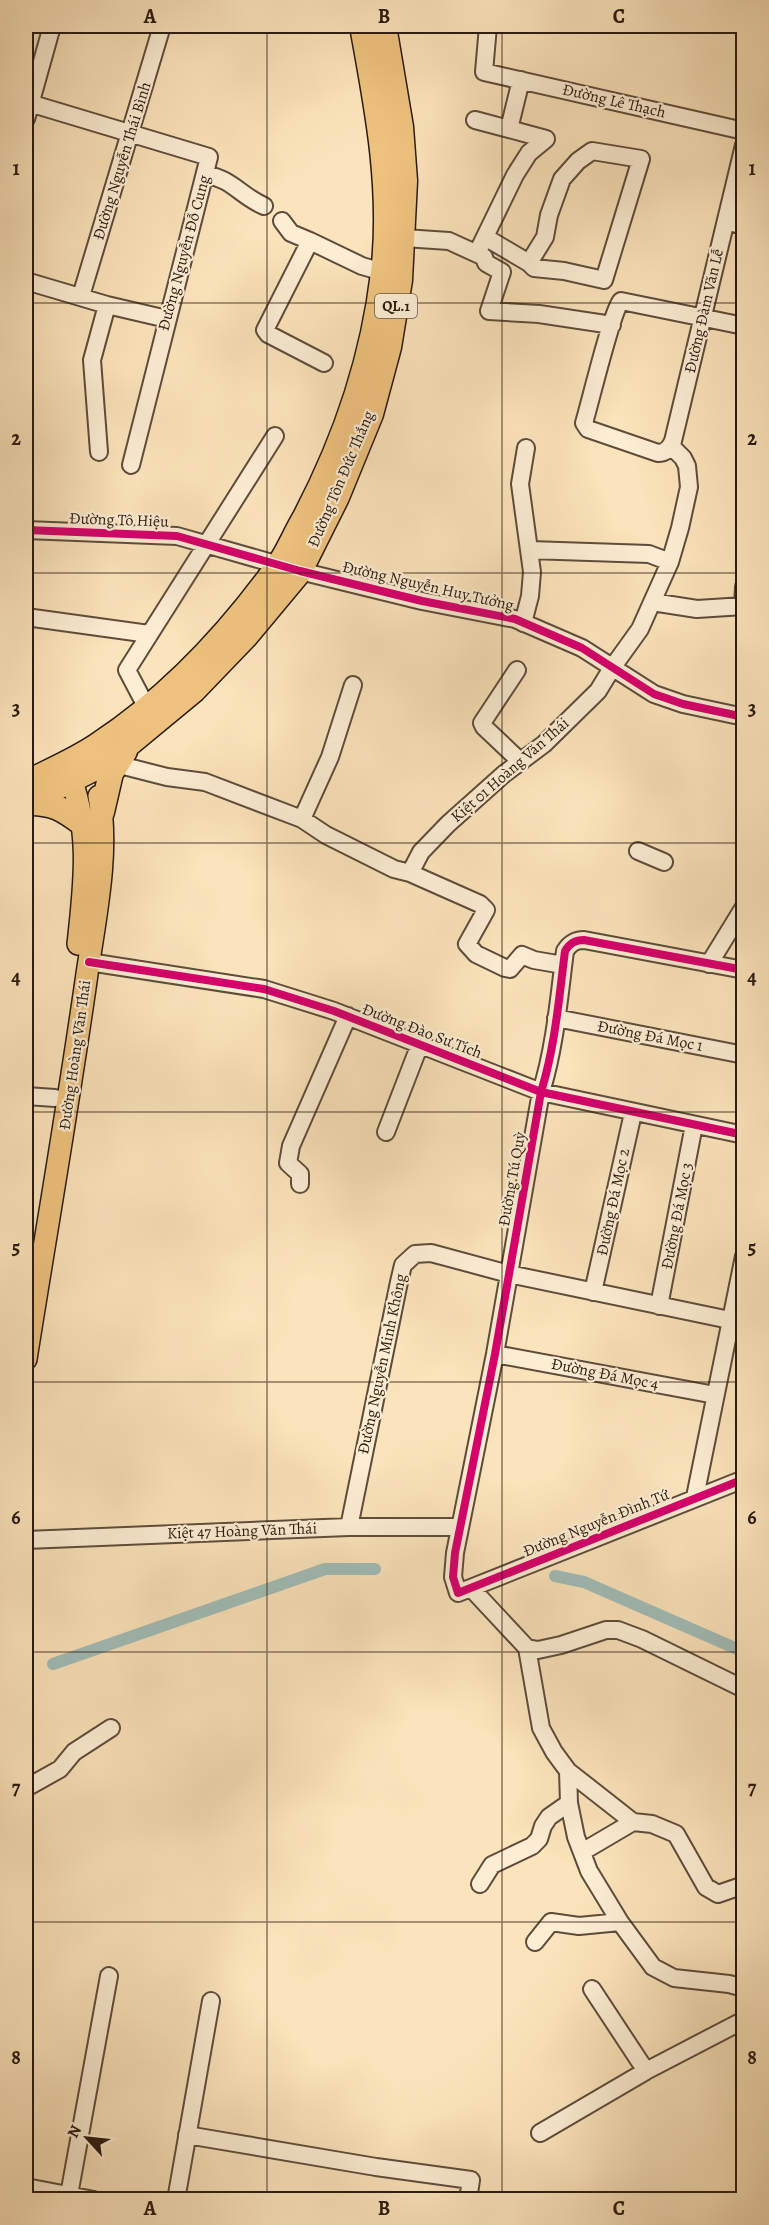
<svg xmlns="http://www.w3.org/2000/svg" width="769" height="2225" font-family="Alegreya,serif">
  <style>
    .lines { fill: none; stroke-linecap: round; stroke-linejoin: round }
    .canal { stroke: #a1bdb9; stroke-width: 12 }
    .minor-casing { stroke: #5e4c3b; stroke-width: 20 }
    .major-casing { stroke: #2a1a10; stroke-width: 24 }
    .highway-casing { stroke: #2a1a10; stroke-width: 27 }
    .minor { stroke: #fcedd3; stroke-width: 16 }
    .major { stroke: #eec27e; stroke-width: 21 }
    .highway { stroke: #eec27e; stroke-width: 24 }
    .cycleway-casing { stroke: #fcedd3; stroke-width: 11 }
    .cycleway { stroke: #d6006c; stroke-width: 8 }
    .grid { fill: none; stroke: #2a1a10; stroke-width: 1.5; stroke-opacity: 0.55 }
    .labels { text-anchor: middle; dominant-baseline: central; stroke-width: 4.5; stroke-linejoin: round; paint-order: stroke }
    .shield { fill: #fcedd3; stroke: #69594a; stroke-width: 1.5 }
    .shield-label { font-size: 15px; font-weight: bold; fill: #2a1a10 }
    .street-label { font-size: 16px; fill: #2a1a10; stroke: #fcedd3 }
    .neatline { fill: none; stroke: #2a1a10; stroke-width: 2 }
    .grid-label { font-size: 20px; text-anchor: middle; font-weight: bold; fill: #2a1a10 }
  </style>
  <rect width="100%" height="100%" fill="#fbe3bb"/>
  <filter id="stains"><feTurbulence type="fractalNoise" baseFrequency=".00333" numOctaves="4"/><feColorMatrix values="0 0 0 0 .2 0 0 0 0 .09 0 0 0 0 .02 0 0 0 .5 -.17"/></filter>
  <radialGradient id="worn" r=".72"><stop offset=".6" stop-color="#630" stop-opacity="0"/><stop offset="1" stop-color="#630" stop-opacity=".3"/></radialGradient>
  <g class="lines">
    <!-- canal -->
    <path class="canal" d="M555,1576L584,1582L744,1652
      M53,1664L325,1569H375"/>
    <defs>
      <path id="minor" d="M488,26L484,72L744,131
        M521,80L509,129L546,139
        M26,102L209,157L131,465
        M26,119L52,26
        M475,120L509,129
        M744,145C720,244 697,342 673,441C670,448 666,453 658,453L588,429L584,423C590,403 612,311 621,301L744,326
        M205,174C234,180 239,195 264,206
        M282,221L291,233L310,241L265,330L268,334L324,363
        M726,221L744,226
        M485,237L529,263L545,237L549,215L562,179L578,161L592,151L641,159L604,280L564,271L534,268L529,263
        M404,238L449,241L484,257L486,263L502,272L489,311L539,314L612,325
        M310,241L362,266L383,272
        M480,247L515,175L529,153L546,139
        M26,281L107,305L167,319
        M81,296L162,26
        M99,452L92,360L107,305
        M26,530L177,536L300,571L422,601L515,619L582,648L654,694L683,704L744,717
        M530,550L649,554L670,562
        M652,602L697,609L744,606
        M743,606L744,587
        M26,617L149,634
        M523,623L530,596L532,572L520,484L526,448
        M517,670L482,723L484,727L521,762
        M147,708L127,670L275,436
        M116,764L167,777L205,782L302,819L326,835L394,869L410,873L480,904L486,910L467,944L476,954L505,968L510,969L522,955L534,960L563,965
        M302,819L330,757L353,685
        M638,851L664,862
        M410,873L421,852L448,824L504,774L544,744L598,691L612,668L640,629L670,562L680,528L689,487L687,466L683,458L671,446
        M89,962L264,989L334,1011L541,1092L744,1135
        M709,964L744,907
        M744,970L584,940C575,940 570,943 565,951C559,998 555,1047 541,1092L495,1354L455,1553L453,1577L458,1593L744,1479
        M556,1018L744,1055
        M26,1096L55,1098
        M386,1132L420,1044
        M300,1184V1174L288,1163L291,1146L348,1016
        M593,1292L633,1113
        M659,1306L694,1125
        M495,1354L715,1395
        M695,1497L744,1256
        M349,1527L399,1282L403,1265L415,1254L431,1253L509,1274L744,1323
        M26,1540L349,1527H459
        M471,1588L527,1648L538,1650L561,1645L606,1630H618L642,1639L744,1689
        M527,1648L541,1728L554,1752L568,1771L569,1803L576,1837L589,1871L620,1922L653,1967L674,1978L729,1984L744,1988
        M568,1771L633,1822
        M26,1788L60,1769L74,1752L111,1728
        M582,1852L633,1822L652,1824L676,1834L706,1887L718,1894L744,1885
        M480,1884L492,1865L532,1846L539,1839L543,1826L549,1817L569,1803
        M535,1942L551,1922L579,1926L620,1922
        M592,1989L646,2071
        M540,2133L646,2071L744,2020
        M187,2135L376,2167L471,2180L468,2200
        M26,2187L94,2200
        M69,2195L109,1976
        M176,2200L211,2001"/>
      <path id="major" d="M66,766C92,826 85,882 78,944
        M26,1359C46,1233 68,1107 86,981C94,923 110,854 99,796"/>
      <path id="highway" d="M26,783C50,771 76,760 98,745C168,699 229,634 278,566C288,552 295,534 304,519C344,443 373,359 383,273C393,190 377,107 362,26
        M26,803L107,762L194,690L245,637L300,571L337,497L371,414L389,347L400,280L405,181L401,127L384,26
        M26,803C52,802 63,809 83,824
        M102,812L111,773L125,751"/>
    </defs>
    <!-- minor casing -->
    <use href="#minor" class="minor-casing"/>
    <!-- major casing -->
    <use href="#major" class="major-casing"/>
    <!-- highway casing -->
    <use href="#highway" class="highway-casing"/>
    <!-- minor -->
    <use href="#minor" class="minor"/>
    <!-- major -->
    <use href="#major" class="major"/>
    <!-- highway -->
    <use href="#highway" class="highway"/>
    <defs>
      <path id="cycleway" d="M26,530L177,536L300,571L422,601L515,619L582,648L654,694L683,704L744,717
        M89,962L264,989L334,1011L541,1092L744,1135
        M744,970L584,940C575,940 570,943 565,951C559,998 555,1047 541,1092L495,1354L455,1553L453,1577L458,1593L744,1479"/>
    </defs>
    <!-- cycleway casing -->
    <use href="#cycleway" class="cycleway-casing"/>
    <!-- cycleway -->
    <use href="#cycleway" class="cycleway"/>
  </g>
  <!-- grid -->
  <path class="grid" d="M267,26V2200M502,26V2200M26,303H744M26,573H744M26,843H744M26,1112H744M26,1382H744M26,1652H744M26,1922H744"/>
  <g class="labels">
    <!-- shield labels -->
    <rect class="shield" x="375" y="294" width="42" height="24" rx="4.5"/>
    <g class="shield-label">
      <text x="396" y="306">QL.1</text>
    </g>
    <!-- street labels -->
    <g class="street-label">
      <text transform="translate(614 101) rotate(13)">Đường Lê Thạch</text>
      <text transform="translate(122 161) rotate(-73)">Đường Nguyễn Thái Bình</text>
      <text transform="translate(184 253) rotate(-75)">Đường Nguyễn Đỗ Cung</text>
      <text transform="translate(704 311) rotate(-77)">Đường Đàm Văn Lễ</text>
      <text transform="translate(341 479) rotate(-67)">Đường Tôn Đức Thắng</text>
      <text transform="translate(119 520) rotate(2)">Đường Tô Hiệu</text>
      <text transform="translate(428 586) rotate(13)">Đường Nguyễn Huy Tưởng</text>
      <text transform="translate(510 770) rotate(-41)">Kiệt 01 Hoàng Văn Thái</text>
      <text transform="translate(422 1031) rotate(21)">Đường Đào Sư Tích</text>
      <text transform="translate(650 1036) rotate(11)">Đường Đá Mọc 1</text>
      <text transform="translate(75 1055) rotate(-82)">Đường Hoàng Văn Thái</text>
      <text transform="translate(512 1179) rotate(-80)">Đường Tú Quỳ</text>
      <text transform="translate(613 1202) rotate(-78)">Đường Đá Mọc 2</text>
      <text transform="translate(677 1216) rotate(-79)">Đường Đá Mọc 3</text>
      <text transform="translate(382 1364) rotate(-78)">Đường Nguyễn Minh Không</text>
      <text transform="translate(605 1374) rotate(11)">Đường Đá Mọc 4</text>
      <text transform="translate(596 1523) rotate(-22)">Đường Nguyễn Đình Tứ</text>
      <text transform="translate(242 1531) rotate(-2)">Kiệt 47 Hoàng Văn Thái</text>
    </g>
  </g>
  <!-- margin -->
  <rect width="769" height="2225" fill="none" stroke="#fbe3bb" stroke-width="66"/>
  <!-- north arrow -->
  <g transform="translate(87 2138) rotate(297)" stroke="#fcedd3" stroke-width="4.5" paint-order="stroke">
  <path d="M0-4.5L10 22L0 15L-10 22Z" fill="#2a1a10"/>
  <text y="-9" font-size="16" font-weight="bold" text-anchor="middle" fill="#2a1a10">N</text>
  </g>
  <rect x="33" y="33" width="703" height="2159" class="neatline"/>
  <g class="grid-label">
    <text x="150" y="23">A</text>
    <text x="384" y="23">B</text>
    <text x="619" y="23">C</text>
    <text x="16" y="175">1</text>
    <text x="752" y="175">1</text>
    <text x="16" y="445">2</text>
    <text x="752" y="445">2</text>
    <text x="16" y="715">3</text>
    <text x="752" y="715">3</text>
    <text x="16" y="984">4</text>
    <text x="752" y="984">4</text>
    <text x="16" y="1254">5</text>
    <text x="752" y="1254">5</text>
    <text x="16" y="1524">6</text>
    <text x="752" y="1524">6</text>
    <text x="16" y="1794">7</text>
    <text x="752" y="1794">7</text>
    <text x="16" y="2064">8</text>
    <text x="752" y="2064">8</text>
    <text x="150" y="2215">A</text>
    <text x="384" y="2215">B</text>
    <text x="619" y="2215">C</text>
  </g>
  <rect width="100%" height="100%" filter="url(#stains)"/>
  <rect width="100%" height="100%" fill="url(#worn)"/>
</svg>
